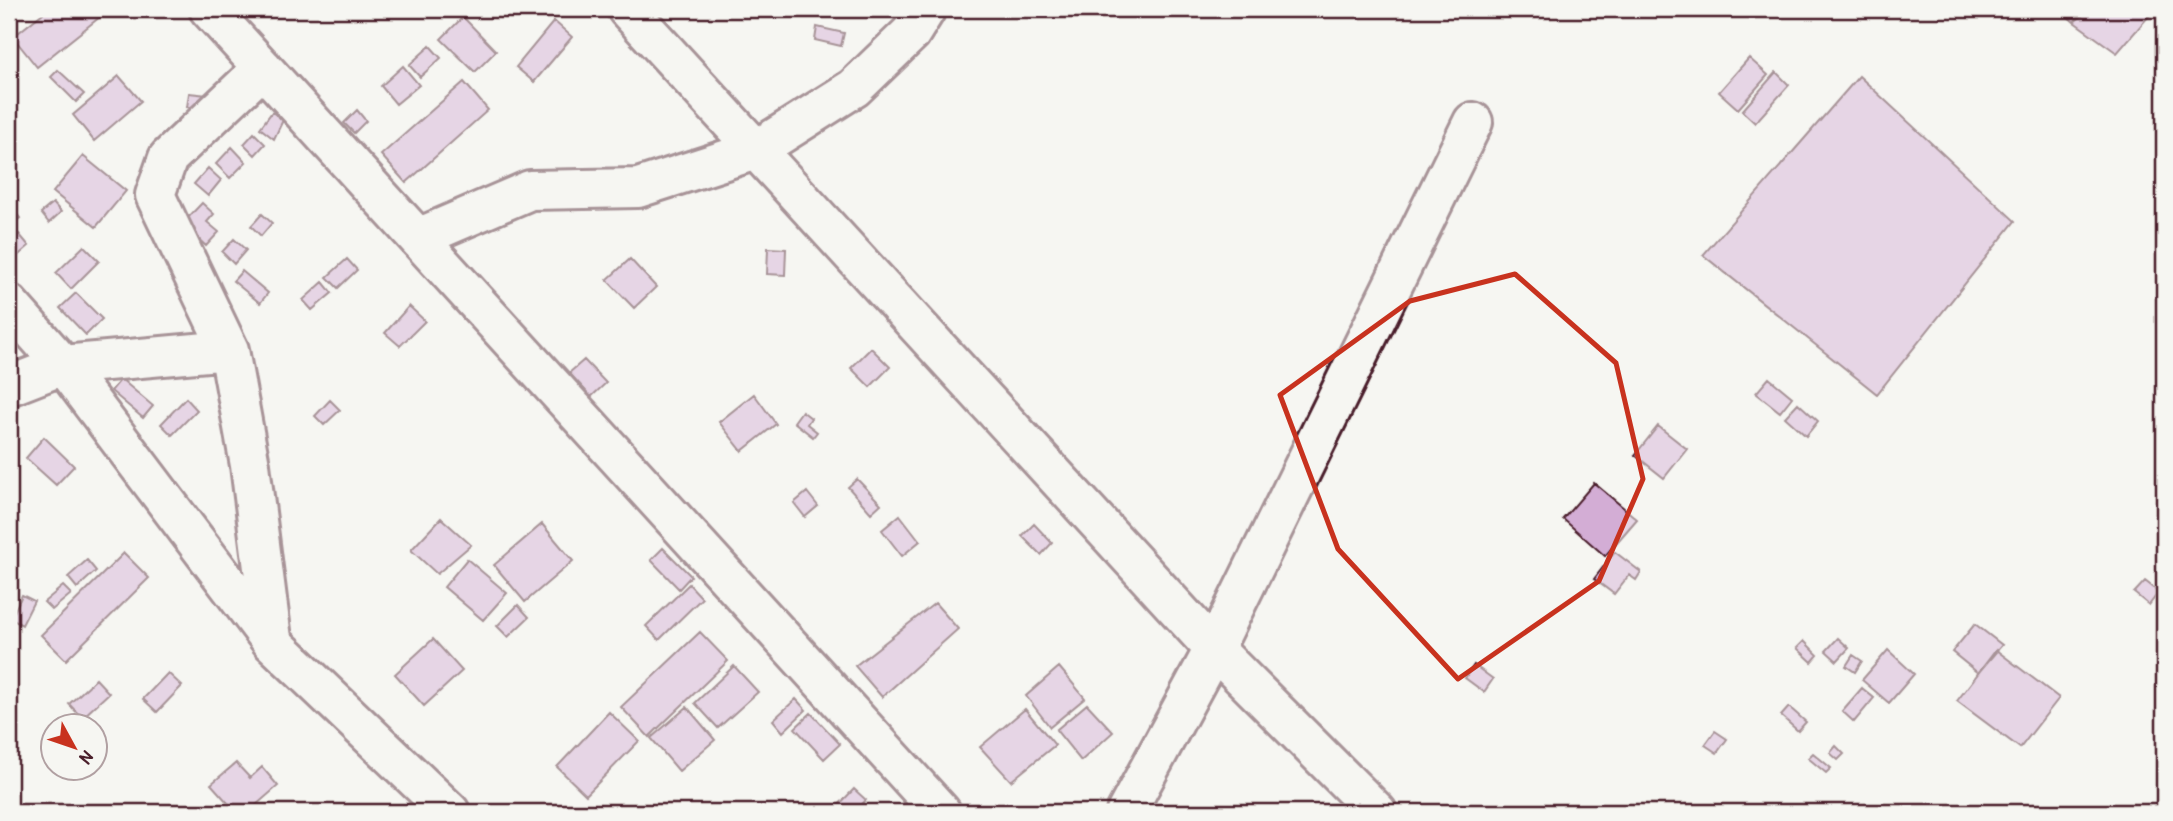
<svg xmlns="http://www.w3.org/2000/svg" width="2173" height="821" font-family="'Patrick Hand',sans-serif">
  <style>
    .building { fill: #d3add5; stroke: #4a1f2b; stroke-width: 2 }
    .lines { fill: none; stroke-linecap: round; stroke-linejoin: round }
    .minor-casing { stroke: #4a1f2b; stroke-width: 44 }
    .minor { stroke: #f6f6f2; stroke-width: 38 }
    .marked { fill: none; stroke: #c8321e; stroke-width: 5; stroke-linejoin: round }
  </style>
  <rect width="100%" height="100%" fill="#f6f6f2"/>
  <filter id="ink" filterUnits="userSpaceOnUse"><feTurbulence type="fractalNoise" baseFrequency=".0143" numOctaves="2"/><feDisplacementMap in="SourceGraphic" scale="14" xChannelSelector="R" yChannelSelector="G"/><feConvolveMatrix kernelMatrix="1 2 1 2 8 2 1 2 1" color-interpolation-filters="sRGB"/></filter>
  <g filter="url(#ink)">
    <!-- building -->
    <path class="building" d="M48,9H110L37,67L13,37Z
      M2059,9H2084L2074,22Z
      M2091,9H2155L2117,53L2074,22Z
      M463,17L496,51L475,72L441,39Z
      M554,21L572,37L534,82L516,67Z
      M817,27L844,33L841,46L815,40Z
      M430,46L441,58L420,77L409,65Z
      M1749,58L1768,75L1738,109L1719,92Z
      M403,66L419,85L396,104L381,86Z
      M58,70L84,94L76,102L51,77Z
      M1776,72L1789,85L1755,123L1742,111Z
      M119,76L141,101L94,141L73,115Z
      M1859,76L2015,221L1877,394L1703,255Z
      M464,82L488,110L406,183L381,155Z
      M189,93L207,95L206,109L187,107Z
      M357,110L366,121L354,133L344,123Z
      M272,112L283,120L274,139L260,128Z
      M254,133L265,144L255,155L244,144Z
      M232,147L246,162L230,178L216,164Z
      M83,156L126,191L96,227L53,192Z
      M208,168L221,180L208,196L194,184Z
      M53,203L61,212L49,223L41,213Z
      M202,203L214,214L207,222L219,232L206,246L182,224Z
      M9,204L20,218L9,227Z
      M262,214L272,223L261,236L251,226Z
      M19,234L29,246L14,259L9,253V243Z
      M234,239L246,250L234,264L222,252Z
      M84,246L99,261L71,289L56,273Z
      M768,248L786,249L785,275L767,274Z
      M347,259L357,270L338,288L327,277Z
      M630,259L656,287L634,308L607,280Z
      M242,271L268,293L260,303L233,281Z
      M323,282L332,293L312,310L303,300Z
      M76,293L102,319L86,335L60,308Z
      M409,306L425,321L400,346L385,333Z
      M871,348L890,367L870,387L851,368Z
      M584,360L606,383L591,397L569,373Z
      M1769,378L1792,397L1780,412L1756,393Z
      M121,379L153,406L143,418L111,391Z
      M754,394L776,424L742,451L719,422Z
      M186,398L197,410L172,435L161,424Z
      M330,400L340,410L324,425L315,416Z
      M1798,403L1818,421L1806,436L1785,417Z
      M802,411L811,418L807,424L817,432L813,437L794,422Z
      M1658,426L1687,449L1664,478L1635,455Z
      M44,437L74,466L56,485L26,458Z
      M857,479L881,504L871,513L848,487Z
      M1594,483L1637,519L1605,556L1563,519Z
      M807,492L818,506L805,517L794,503Z
      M900,515L920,541L902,556L882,530Z
      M441,518L471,545L437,574L411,550Z
      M542,524L573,561L525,602L494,565Z
      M1034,524L1052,543L1041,555L1022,536Z
      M663,548L691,576L679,589L651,560Z
      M1615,552L1641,572L1636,580L1629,575L1614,594L1594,579Z
      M124,553L149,578L66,660L41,635Z
      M467,559L507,593L483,620L444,587Z
      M87,560L96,571L77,588L68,577Z
      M2145,581L2159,592L2149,605L2134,593Z
      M689,584L702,598L659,640L646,626Z
      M63,586L71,594L52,610L44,602Z
      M22,595L34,601L22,625L9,618V609L14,612Z
      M935,603L958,629L882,697L855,666Z
      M518,605L529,617L508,637L497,626Z
      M1975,624L2002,645L1978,673L1952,652Z
      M700,632L728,661L649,737L621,707Z
      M1838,638L1849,648L1837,661L1826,651Z
      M433,639L462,671L424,706L395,674Z
      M1804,641L1818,655L1812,662L1797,648Z
      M1888,650L1914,674L1889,703L1862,680Z
      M1996,650L2059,698L2020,748L1957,701Z
      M1853,655L1862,661L1855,672L1846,666Z
      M1474,665L1493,679L1484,692L1465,678Z
      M734,666L758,692L718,728L695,703Z
      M1059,667L1085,698L1050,727L1026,696Z
      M168,673L182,686L157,712L143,699Z
      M96,679L109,693L82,718L69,704Z
      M1862,688L1874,698L1854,722L1842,711Z
      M796,699L806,710L783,732L773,720Z
      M1087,704L1113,732L1081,761L1056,730Z
      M687,707L715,740L679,771L651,738Z
      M1789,707L1806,722L1798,731L1781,716Z
      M1025,709L1055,745L1011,781L980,747Z
      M609,712L639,741L586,795L557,767Z
      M811,713L840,744L824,759L795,728Z
      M1715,731L1727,739L1717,753L1705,745Z
      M1836,746L1844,754L1838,760L1830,753Z
      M1813,753L1831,768L1826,773L1808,758Z
      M236,763L250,778L262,767L278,786L248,812H236L211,784Z
      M854,789L866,800L855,812H832Z"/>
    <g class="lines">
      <defs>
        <path id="minor" d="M209,9L941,812
          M627,9L1214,649L1377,812
          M263,68L168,158L155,195L229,350L250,465L272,639
          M418,238L530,190L638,188L756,150L854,88L911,33L926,9
          M9,304L63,365L272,642L450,812
          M9,386L63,365L229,350
          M1126,812L1214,649L1473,122"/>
      </defs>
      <!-- minor casing -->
      <use href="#minor" class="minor-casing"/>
      <!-- minor -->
      <use href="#minor" class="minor"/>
    </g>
  </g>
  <!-- marked area -->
  <path d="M0 0H2173V821H0ZM1515,274L1616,363L1643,479L1599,581L1458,679L1338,549L1280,395L1410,301Z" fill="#f6f6f2" fill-opacity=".55" fill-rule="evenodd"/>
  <path class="marked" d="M1515,274L1616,363L1643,479L1599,581L1458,679L1338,549L1280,395L1410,301Z"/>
  <!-- margin -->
  <rect width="2173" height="821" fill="none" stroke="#f6f6f2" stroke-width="35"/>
  <rect x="18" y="18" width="2138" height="786" fill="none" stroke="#4a1f2b" stroke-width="2.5" filter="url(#ink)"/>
  <!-- north arrow -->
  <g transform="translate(74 747) rotate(130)"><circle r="33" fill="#f6f6f2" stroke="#b1a0a2" stroke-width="2"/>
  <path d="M0-5L12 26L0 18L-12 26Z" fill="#c8321e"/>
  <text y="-10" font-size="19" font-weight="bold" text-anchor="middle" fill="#4a1f2b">N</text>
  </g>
</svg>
